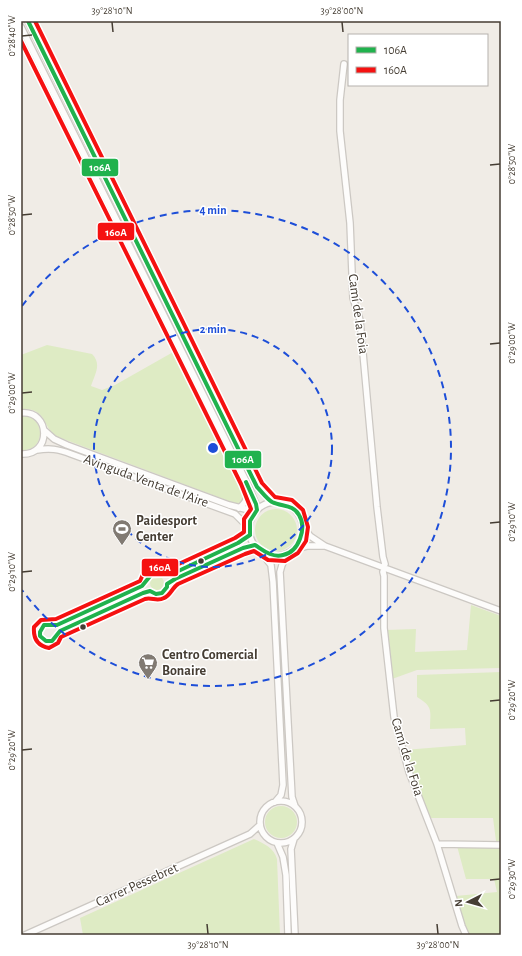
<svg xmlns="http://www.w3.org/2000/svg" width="522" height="956" font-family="'Alegreya Sans',sans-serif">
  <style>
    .green { fill: #deebc4 }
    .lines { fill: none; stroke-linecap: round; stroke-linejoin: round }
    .minor-casing { stroke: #ccc8c3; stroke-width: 8 }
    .minor { stroke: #fdfcfb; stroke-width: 5.5 }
    .bus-1-casing { stroke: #fff; stroke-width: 7 }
    .bus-2-casing { stroke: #fff; stroke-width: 7 }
    .bus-1 { stroke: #20b24d; stroke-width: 4 }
    .bus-2 { stroke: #f51111; stroke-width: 4 }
    .ticks { fill: none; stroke: #453d33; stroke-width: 1.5 }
    .ring { fill: none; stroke: #1d4ed8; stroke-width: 2; stroke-dasharray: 7 5 }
    .bus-dot { fill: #453d33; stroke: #fff; stroke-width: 1.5 }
    .labels { text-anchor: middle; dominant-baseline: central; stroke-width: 3; stroke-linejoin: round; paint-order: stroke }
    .street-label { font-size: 14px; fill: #453d33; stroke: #fff }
    .poi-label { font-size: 14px; font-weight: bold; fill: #453d33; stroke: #fff; text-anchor: start }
    .centre { fill: #1d4ed8; stroke: #fff; stroke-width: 2 }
    .ring-label { font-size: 12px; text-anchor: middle; font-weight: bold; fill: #1d4ed8; stroke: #fff; stroke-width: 3; stroke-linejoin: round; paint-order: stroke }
    .line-badge { stroke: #fff; stroke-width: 1.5 }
    .badge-label { font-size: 11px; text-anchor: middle; font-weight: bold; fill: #fff }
    .neatline { fill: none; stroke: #453d33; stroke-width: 1.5 }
    .ticks-label { font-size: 10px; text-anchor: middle; fill: #453d33 }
  </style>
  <rect width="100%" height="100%" fill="#f0ece6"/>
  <!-- green -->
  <path class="green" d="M47,345L92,354C102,364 95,374 91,386L102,390L115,385L175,351L241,485L245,495C243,501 241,504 234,503L58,437C41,428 49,408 21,409V355Z
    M21,416C47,414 46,453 21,450Z
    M255 530a21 21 0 1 1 42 0a21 21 0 1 1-42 0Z
    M150 583a7 7 0 1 1 14 0a7 7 0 1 1-14 0Z
    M471,605L501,616V668L417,670L392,679L386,630L416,629L415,652L467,650Z
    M501,672V841H496L493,818H429L414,782L404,750L466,745L465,728L430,729C430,711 434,707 417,697V675Z
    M265 822a16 16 0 1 1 32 0a16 16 0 1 1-32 0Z
    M254,839C265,844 274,848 277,859L280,935H83L80,918Z
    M457,846H501V935H468L463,923L456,896L497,892L494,879H466Z"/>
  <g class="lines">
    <defs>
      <path id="minor" d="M28,21L257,487L272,502
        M21,27L246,481L256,504L257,510
        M344,64L340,100V131L350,223L353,298L360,320L377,507L383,557L385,564
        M21,413C51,410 52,456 21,454
        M44,430L54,439L67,445L229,505L245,509L259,508
        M37,450C50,448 58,449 71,454L235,514L249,528
        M249 529a27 27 0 1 1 54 0a27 27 0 1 1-54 0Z
        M239,508C247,502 248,497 246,487
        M303,527L310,536L325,546L501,611
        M295,549L307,546H325
        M261,552L271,565L273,582L283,785L281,795L275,802
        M287,554L282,565L280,572L292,797L295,806
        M383,572L384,576V628L394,717L409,772L437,844L462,926L466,935
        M260 822a21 21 0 1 1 42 0a21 21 0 1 1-42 0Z
        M294,839L291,849L295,935
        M277,843L283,857L286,875L288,935
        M437,844L501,845
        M25,935L250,834L260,825"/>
    </defs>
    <!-- minor casing -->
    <use href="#minor" class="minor-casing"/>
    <!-- minor -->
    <use href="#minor" class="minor"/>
    <defs>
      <path id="bus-1" d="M28,21L257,487C261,491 267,499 272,502C282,507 293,504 299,515C307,528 299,552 283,555C272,558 263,550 255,545
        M246,482L256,504L257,510L250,521V535
        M250,535L238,543L172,574L151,575L142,586L57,625H44L40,632V636L46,641H52L60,631L143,593L150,591L156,594L162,593L167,587V584L175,579L243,548L255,545"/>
      <path id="bus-2" d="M21,41L241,484L251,509L244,519V532L235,538L170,568L156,567L149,569L144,572L140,581L56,619L41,620L34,627C33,639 38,646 49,648L58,643L61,637L145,599C152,597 157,602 164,598C170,596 172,588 178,584L245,554L254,551L268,560L285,561L298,553L306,541L308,527L303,510L292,500L275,497L262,483L35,21"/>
    </defs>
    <!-- bus-1 casing -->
    <use href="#bus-1" class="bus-1-casing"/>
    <!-- bus-2 casing -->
    <use href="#bus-2" class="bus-2-casing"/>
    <!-- bus-1 -->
    <use href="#bus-1" class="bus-1"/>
    <!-- bus-2 -->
    <use href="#bus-2" class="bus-2"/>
  </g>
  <!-- ticks -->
  <path class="ticks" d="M112,22L113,32M342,22L343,32M22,36L32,35M490,165L500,164M22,215L32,214M490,344L500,343M22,393L32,392M490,523L500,522M22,572L32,571M490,701L500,700M22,750L32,749M490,880L500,879M207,924L208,934M437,924L438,934"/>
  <!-- distance rings -->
  <g class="ring">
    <circle cx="213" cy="448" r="119"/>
    <path d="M22 306A238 238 0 1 1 22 590"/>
  </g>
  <!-- icons -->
  <defs>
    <symbol id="stadium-pin" viewBox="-11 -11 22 30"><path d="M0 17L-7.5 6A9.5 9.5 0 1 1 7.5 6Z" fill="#817a72" stroke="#fff"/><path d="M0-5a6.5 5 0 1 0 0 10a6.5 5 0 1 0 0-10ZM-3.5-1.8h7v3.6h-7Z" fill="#fff"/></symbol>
    <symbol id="supermarket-pin" viewBox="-11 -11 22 30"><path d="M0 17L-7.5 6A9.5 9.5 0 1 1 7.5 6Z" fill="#817a72" stroke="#fff"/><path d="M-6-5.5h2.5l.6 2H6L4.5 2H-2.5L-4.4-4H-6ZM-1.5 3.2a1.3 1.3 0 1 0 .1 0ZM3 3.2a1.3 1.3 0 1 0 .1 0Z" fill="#fff"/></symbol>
  </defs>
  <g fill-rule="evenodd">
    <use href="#stadium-pin" x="111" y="518" width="22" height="30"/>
    <use href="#supermarket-pin" x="137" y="652" width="22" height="30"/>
  </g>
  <!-- markers -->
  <g class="bus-dot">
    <circle cx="201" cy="561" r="3.5"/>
    <circle cx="83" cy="627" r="3.5"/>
  </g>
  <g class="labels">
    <!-- street labels -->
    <g class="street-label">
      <text transform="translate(358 314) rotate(82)">Camí de la Foia</text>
      <text transform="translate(146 481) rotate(20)">Avinguda Venta de l'Aire</text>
      <text transform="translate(407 757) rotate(73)">Camí de la Foia</text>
      <text transform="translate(137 885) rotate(-24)">Carrer Pessebret</text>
    </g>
    <!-- poi labels -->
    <g class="poi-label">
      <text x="136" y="521">Paidesport<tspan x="136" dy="16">Center</tspan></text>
      <text x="162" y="655">Centro Comercial<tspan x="162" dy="16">Bonaire</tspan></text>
    </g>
  </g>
  <circle cx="213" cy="448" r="6" class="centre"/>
  <g class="ring-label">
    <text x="213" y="214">4 min</text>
    <text x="213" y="333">2 min</text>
  </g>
  <g class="line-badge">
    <rect x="81" y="158" width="38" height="19" rx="4" fill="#20b24d"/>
    <rect x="97" y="222" width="38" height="19" rx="4" fill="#f51111"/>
    <rect x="224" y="450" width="38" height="19" rx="4" fill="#20b24d"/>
    <rect x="141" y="558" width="38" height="19" rx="4" fill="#f51111"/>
  </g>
  <g class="badge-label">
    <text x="100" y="171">106A</text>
    <text x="116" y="236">160A</text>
    <text x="243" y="463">106A</text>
    <text x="160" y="571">160A</text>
  </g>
  <!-- border -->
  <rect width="522" height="956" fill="none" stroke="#ffffff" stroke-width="44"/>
  <!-- legend -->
  <rect x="348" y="34" width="140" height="52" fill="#ffffff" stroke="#b5b1ad"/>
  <rect x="356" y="47" width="20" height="6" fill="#20b24d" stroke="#b5b1ad"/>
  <text x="384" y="54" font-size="12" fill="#453d33">106A</text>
  <rect x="356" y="67" width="20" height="6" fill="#f51111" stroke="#b5b1ad"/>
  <text x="384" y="74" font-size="12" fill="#453d33">160A</text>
  <!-- north arrow -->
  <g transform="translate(468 902) rotate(264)" stroke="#ffffff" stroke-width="3" paint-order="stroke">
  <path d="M0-3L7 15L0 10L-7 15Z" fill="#453d33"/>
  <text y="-6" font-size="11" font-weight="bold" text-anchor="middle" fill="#453d33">N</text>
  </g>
  <rect x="22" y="22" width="478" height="912" class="neatline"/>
  <g class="ticks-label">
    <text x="112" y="14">39°28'10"N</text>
    <text x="342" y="14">39°28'00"N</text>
    <text transform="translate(11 36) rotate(-90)" y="4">0°28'40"W</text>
    <text transform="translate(511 164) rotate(-90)" y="4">0°28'50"W</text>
    <text transform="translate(11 215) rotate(-90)" y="4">0°28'50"W</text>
    <text transform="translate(511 343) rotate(-90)" y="4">0°29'00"W</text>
    <text transform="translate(11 393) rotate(-90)" y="4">0°29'00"W</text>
    <text transform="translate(511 522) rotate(-90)" y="4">0°29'10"W</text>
    <text transform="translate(11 572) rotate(-90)" y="4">0°29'10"W</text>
    <text transform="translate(511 700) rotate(-90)" y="4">0°29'20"W</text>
    <text transform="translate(11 750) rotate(-90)" y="4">0°29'20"W</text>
    <text transform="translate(511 879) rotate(-90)" y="4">0°29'30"W</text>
    <text x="208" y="948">39°28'10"N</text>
    <text x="438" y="948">39°28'00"N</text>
  </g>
</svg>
